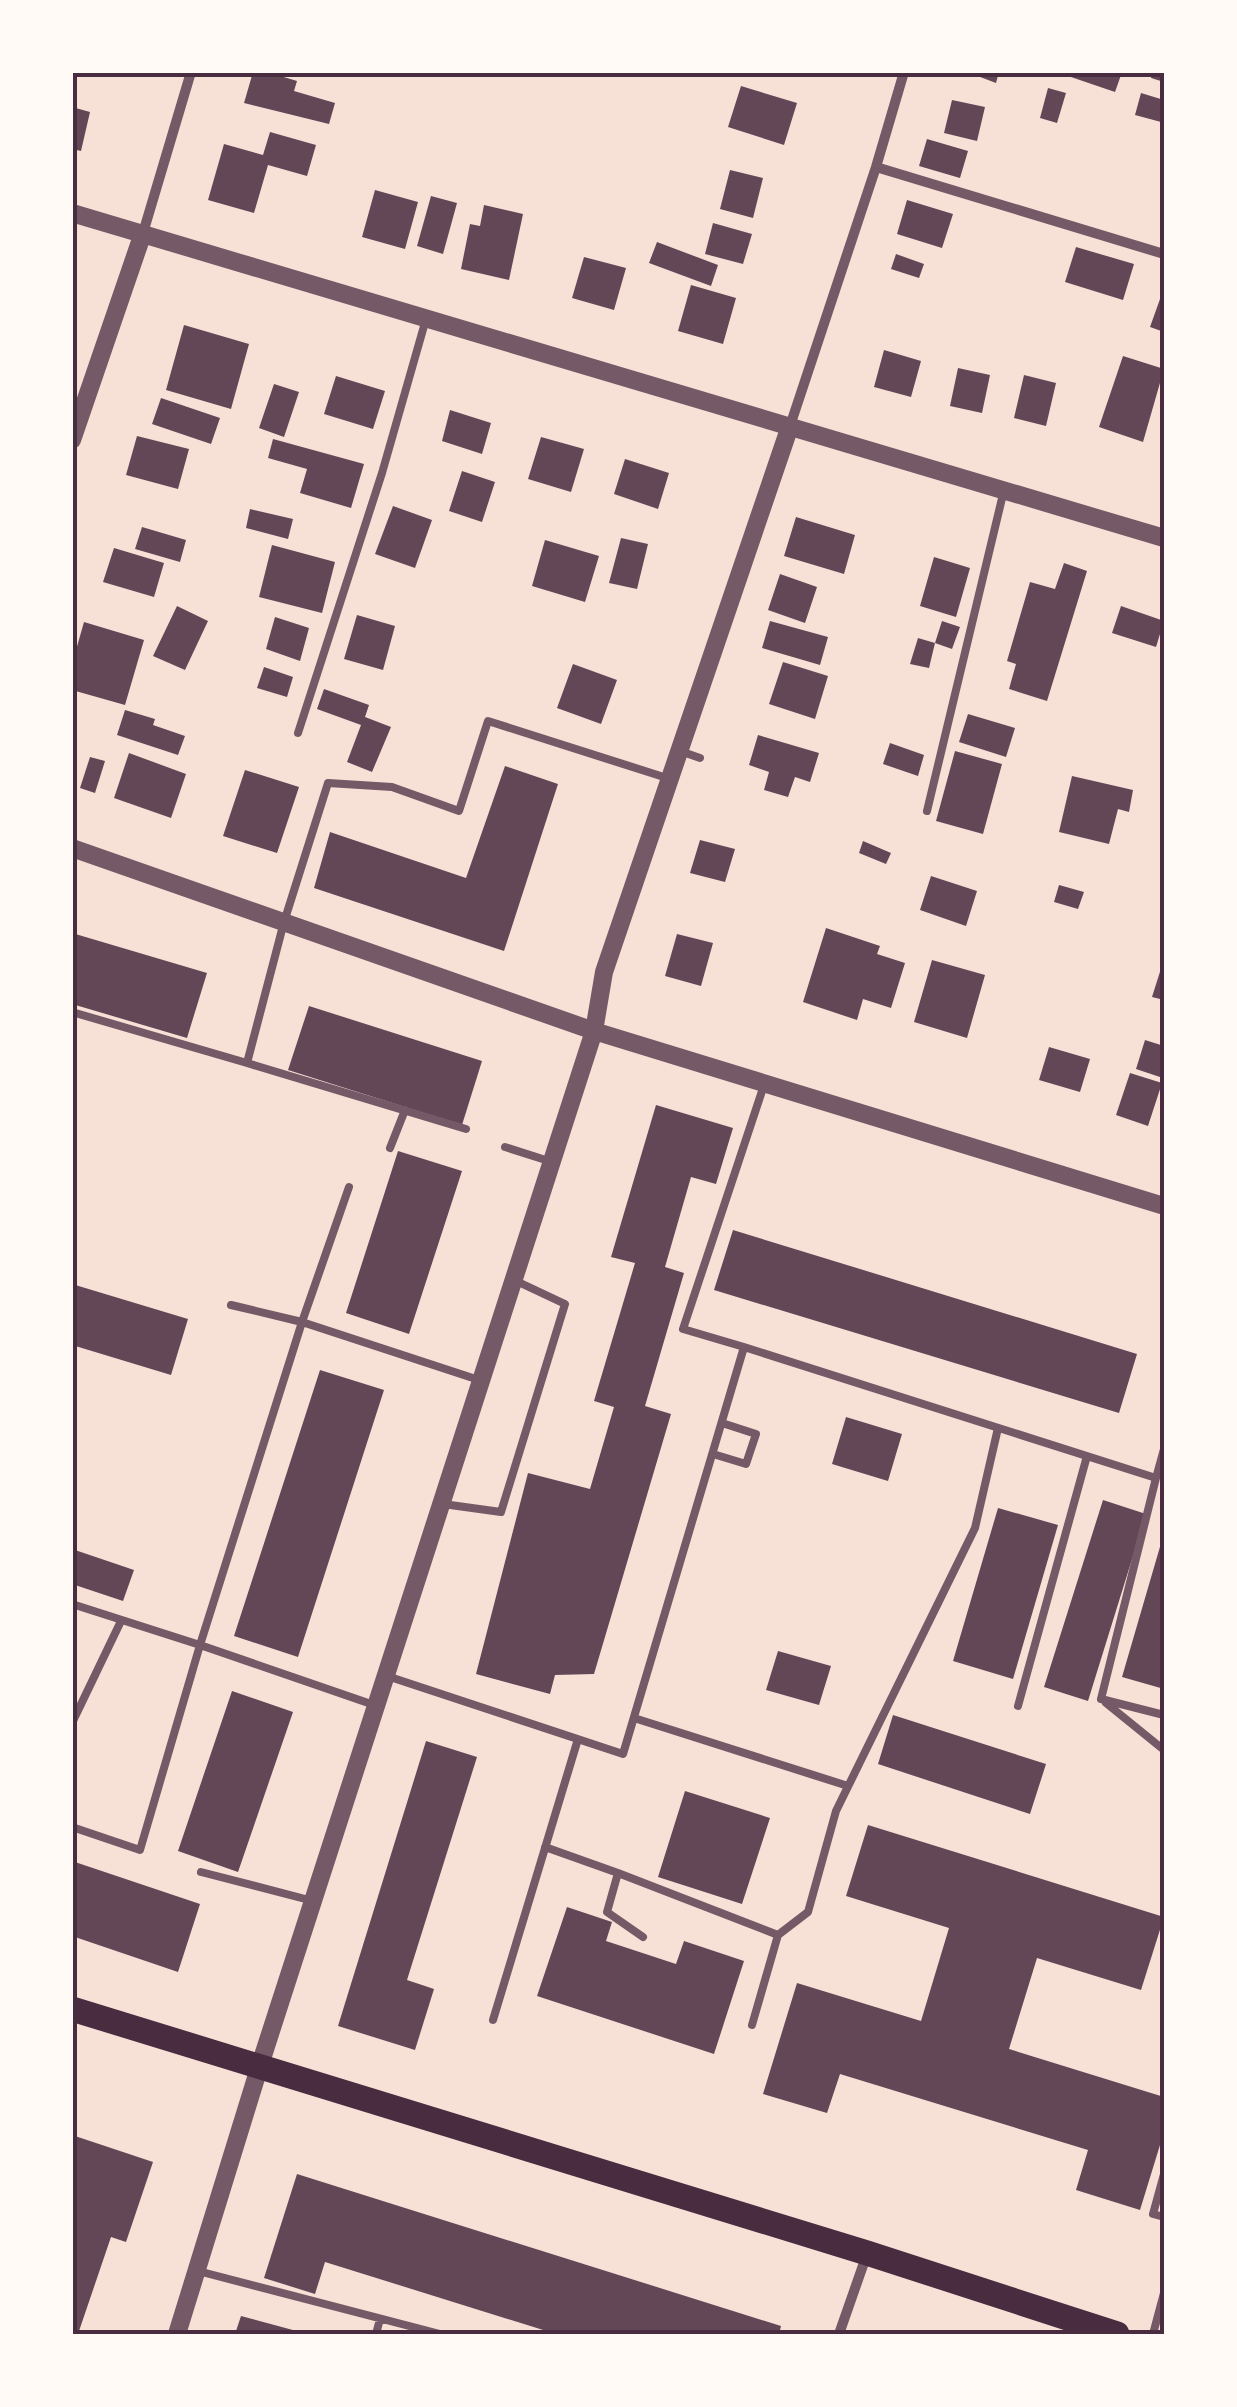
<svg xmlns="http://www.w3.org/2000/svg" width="1237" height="2407" font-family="'PT Serif',serif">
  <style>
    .building { fill: #644757 }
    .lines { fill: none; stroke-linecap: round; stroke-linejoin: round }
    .service { stroke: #755966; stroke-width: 8 }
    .minor { stroke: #755966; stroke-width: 10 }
    .tertiary { stroke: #755966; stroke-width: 18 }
    .primary { stroke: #4a2c40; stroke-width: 25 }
    .neatline { fill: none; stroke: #4a2c40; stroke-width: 4 }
  </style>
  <rect width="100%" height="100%" fill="#f7e1d7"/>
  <!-- building -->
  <path class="building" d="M253,72H267L297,81L294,91L335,103L329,124L244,103Z
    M967,72H999L996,83Z
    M1069,72H1114L1121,75L1115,92L1068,76Z
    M1152,72H1164V82L1151,78Z
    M741,86L797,103L784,145L728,127Z
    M1048,88L1066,93L1057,123L1040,118Z
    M1141,93L1164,100L1161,122L1135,115Z
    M952,100L985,107L977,141L944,133Z
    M72,107L90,112L81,151L72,149Z
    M270,132L316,145L307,176L268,165L254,213L208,200L224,144L263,155Z
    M927,139L968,151L960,178L919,166Z
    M730,170L763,178L753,218L720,209Z
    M375,190L418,202L405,249L362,237Z
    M431,196L457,203L443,254L417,246Z
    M907,200L953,214L942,248L897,234Z
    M484,205L523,214L509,280L461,269L470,224L480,226Z
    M713,223L752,234L743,264L705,254Z
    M657,242L718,265L711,286L649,263Z
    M1076,247L1134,264L1123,300L1065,282Z
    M896,254L924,264L919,278L891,269Z
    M584,257L626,268L614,310L572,298Z
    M691,285L736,298L723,344L678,331Z
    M1160,299L1164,300V332L1150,327Z
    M184,325L249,344L231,409L166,390Z
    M884,350L921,361L911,397L874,387Z
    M1123,356L1164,369L1143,442L1099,427Z
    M958,368L990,375L982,413L950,406Z
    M1024,375L1056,383L1046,426L1014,418Z
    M336,376L385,391L373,429L324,414Z
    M274,384L299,392L284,437L259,428Z
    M161,398L220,418L211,444L152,424Z
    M450,410L491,423L482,454L442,441Z
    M137,436L189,449L178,489L126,475Z
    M541,437L584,449L571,492L528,479Z
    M273,439L364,464L351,508L300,493L307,469L268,458Z
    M625,459L669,473L658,509L614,494Z
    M462,471L495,482L482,522L449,511Z
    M393,506L432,520L415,568L375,554Z
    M250,509L293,519L288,539L246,528Z
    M796,517L855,535L844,574L784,556Z
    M142,527L186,540L180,562L135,549Z
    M621,538L648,544L637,589L609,583Z
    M545,540L599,556L585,602L532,586Z
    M272,545L335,562L322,613L259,597Z
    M114,548L164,563L154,597L103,582Z
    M934,557L970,568L956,617L920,606Z
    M1064,563L1087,571L1047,701L1009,689L1016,664L1007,661L1030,582L1055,589Z
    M780,574L817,587L805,623L768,610Z
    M177,606L208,621L185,670L153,656Z
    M1121,606L1164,621L1156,647L1112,633Z
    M357,615L395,626L383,670L344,659Z
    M275,617L309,628L300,661L266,649Z
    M770,621L828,637L820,665L762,648Z
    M942,621L960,627L952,649L935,643Z
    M84,622L144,640L125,705L72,690V664Z
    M918,638L935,643L929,668L910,664Z
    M783,662L828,676L815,719L769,704Z
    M573,664L617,680L601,724L557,708Z
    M264,667L293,677L287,697L257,688Z
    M324,689L369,705L365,717L391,727L372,772L347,762L361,725L317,709Z
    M125,710L155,719L153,725L185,736L178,755L117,735Z
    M968,714L1015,728L1006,757L959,742Z
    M758,735L819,753L810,782L795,777L788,797L764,790L769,772L749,765Z
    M890,743L924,755L918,776L883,764Z
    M955,751L1002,764L983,834L936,821Z
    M129,753L186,774L171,818L114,798Z
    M90,757L105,761L95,793L80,788Z
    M505,766L558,784L504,951L314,888L330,832L466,878Z
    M245,770L299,787L277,853L223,836Z
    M1072,776L1133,790L1129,812L1118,809L1109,844L1059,832Z
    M700,840L735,849L725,882L690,873Z
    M863,841L891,853L886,864L859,853Z
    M931,876L977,891L966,926L920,910Z
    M1059,885L1084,892L1078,909L1054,902Z
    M826,928L880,946L877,954L905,963L891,1008L863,999L857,1020L803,1002Z
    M72,933L207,973L187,1038L72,1004Z
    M677,934L713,943L701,986L665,976Z
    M1164,959V1000L1152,997Z
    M932,960L985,975L967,1038L914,1022Z
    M309,1006L482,1061L462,1125L288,1070Z
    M1145,1040L1164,1046L1163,1078L1136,1069Z
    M1049,1047L1090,1059L1080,1092L1039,1080Z
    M1130,1073L1162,1083L1148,1126L1116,1115Z
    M656,1105L733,1128L716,1184L691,1177L665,1267L684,1273L645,1406L671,1414L594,1674L555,1675L550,1694L476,1674L528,1473L590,1489L614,1407L594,1401L635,1263L611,1257Z
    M398,1151L462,1171L409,1334L346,1313Z
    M733,1230L1137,1354L1119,1413L714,1290Z
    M72,1284L188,1319L171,1375L72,1345Z
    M320,1370L384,1390L298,1657L234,1636Z
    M846,1417L902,1434L888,1481L832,1464Z
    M1103,1500L1146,1514L1088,1701L1044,1687Z
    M998,1508L1058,1525L1013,1679L953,1661Z
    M1164,1533V1689L1122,1677Z
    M72,1549L134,1570L123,1601L72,1584Z
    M778,1651L831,1666L819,1705L766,1690Z
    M232,1691L293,1712L238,1872L178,1851Z
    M893,1715L1046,1764L1030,1814L878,1764Z
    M426,1741L477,1757L407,1980L434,1989L415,2050L338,2026Z
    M685,1791L770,1818L742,1904L658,1877Z
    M868,1825L1164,1917L1141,1990L1037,1958L1009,2049L1164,2097V2132L1140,2210L1076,2190L1088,2150L840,2074L827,2113L763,2094L797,1983L921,2021L949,1928L846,1896Z
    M72,1861L200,1904L178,1972L72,1936Z
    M567,1907L612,1922L606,1941L676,1964L684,1941L744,1961L714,2054L537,1996Z
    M72,2135L153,2162L126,2242L111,2237L78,2334H72Z
    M297,2174L781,2326L779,2334H556L325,2262L315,2294L264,2278Z
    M241,2316L304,2333L303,2334H235Z"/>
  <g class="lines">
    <!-- service -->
    <path class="service" d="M298,733L382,473L426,319
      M680,751L700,758
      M927,811L1004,490
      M72,1012L247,1063L284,922L328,783L392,787L459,811L488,721L667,778
      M247,1063L466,1129
      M505,1147L552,1162
      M390,1148L405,1110
      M231,1305L302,1322L482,1381
      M744,1347L683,1329L764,1085
      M713,1454L746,1464L756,1434L722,1423
      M1156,1478L1101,1699L1164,1715
      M443,1504L501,1512L565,1304L514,1280
      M72,1604L200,1645L302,1322L349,1187
      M387,1676L623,1754L744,1347L1156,1478L1164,1449
      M1106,1703L1164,1750
      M1018,1706L1087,1456
      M634,1718L848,1786
      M72,1723L121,1621
      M72,1827L140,1850L200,1645L377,1706
      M545,1847L618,1873L607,1912L643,1937
      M201,1872L313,1901
      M618,1873L778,1935
      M493,2020L578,1739
      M752,2025L778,1935L808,1912L836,1811L975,1528L998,1428
      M1164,2174L1153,2214L1164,2217
      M198,2271L440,2334
      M376,2334L380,2319
      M1153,2334L1164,2293"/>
    <!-- minor -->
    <path class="minor" d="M876,167L1164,254
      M143,233L191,72
      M790,426L876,167L904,72
      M839,2334L867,2254"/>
    <!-- tertiary -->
    <path class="tertiary" d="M72,213L1164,538
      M72,440L143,233
      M72,848L594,1031L1164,1206
      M177,2334L260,2065L594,1031L604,972L790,426"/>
    <!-- primary -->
    <path class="primary" d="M72,2009L867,2253L1117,2334"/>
  </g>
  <!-- border -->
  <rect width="1237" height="2407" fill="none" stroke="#fffaf5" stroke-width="150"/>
  <rect x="75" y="75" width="1087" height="2257" class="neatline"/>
</svg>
